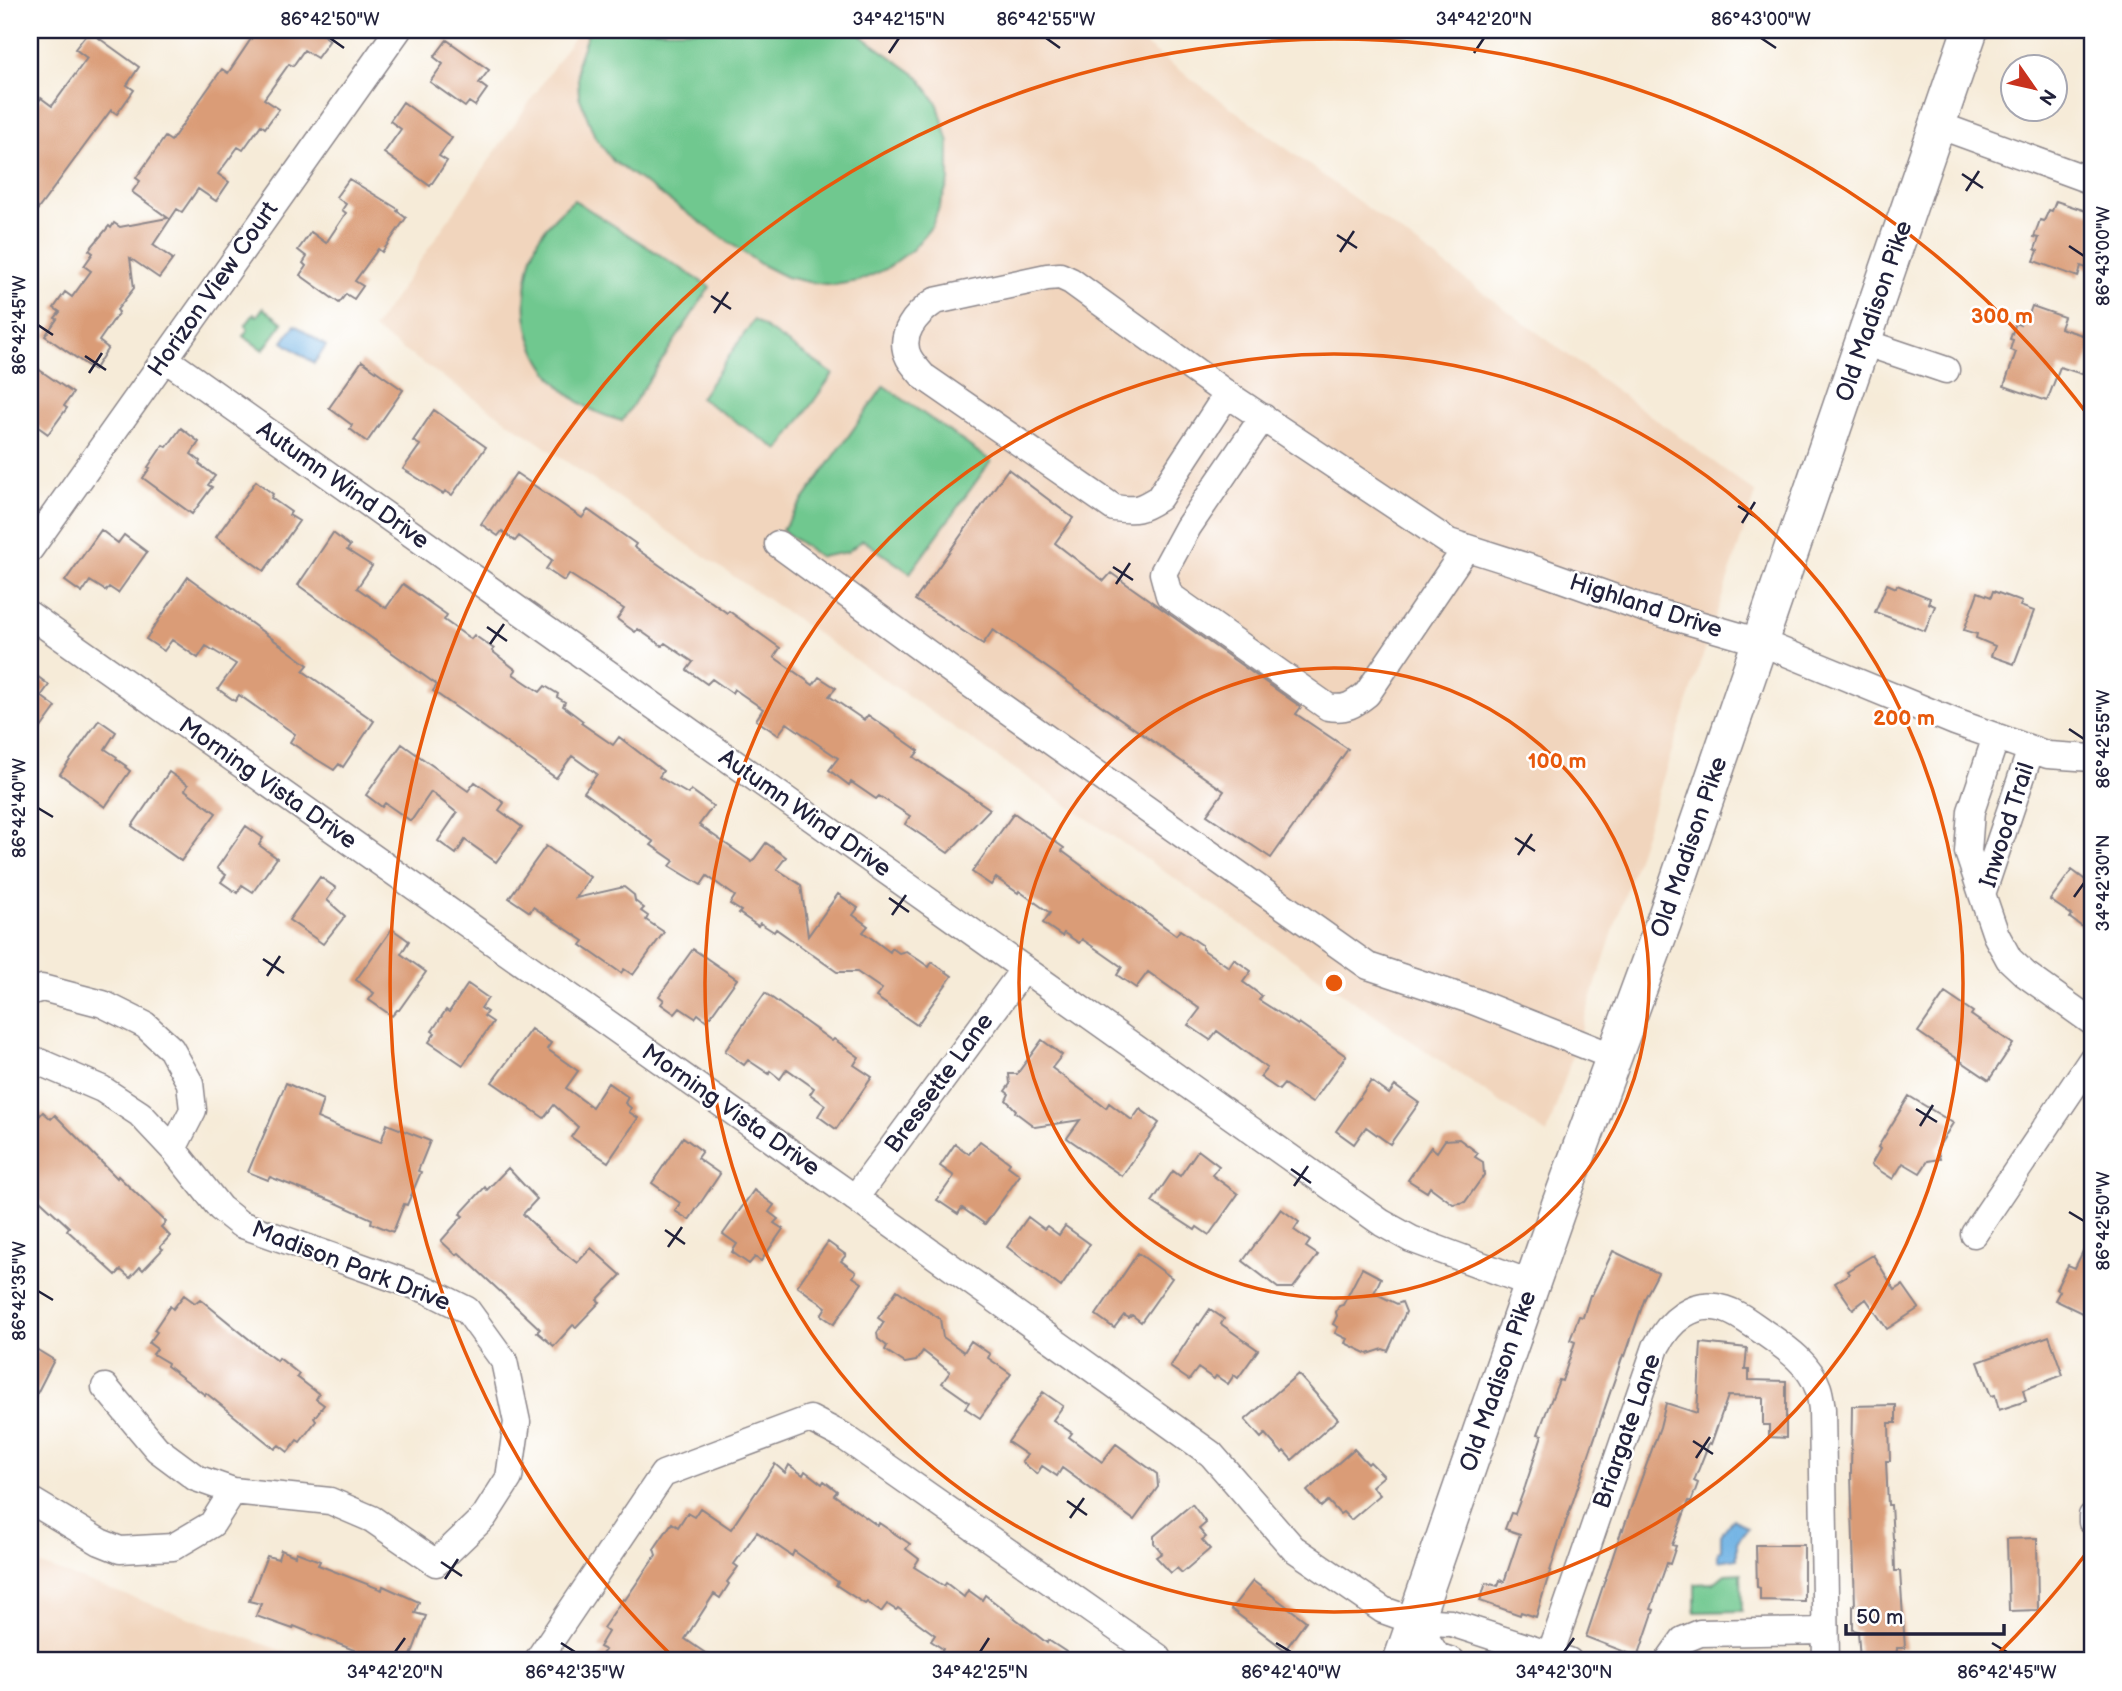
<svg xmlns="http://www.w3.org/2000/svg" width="2122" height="1691" font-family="'Balsamiq Sans',sans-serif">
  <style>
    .built { fill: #f1d5bd }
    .green { fill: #6fc88f; stroke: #487565; stroke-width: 2 }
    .water { fill: #6db1e3; stroke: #486a8f; stroke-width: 2 }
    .building { fill: #da9c77 }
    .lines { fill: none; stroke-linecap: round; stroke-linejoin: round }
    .minor-casing { stroke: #8c868a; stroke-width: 29 }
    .major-casing { stroke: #8c868a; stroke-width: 38 }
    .minor { stroke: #fff; stroke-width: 26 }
    .major { stroke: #fff; stroke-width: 35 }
    .ticks { fill: none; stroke: #22223b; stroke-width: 2.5 }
    .ring { fill: none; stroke: #e8590c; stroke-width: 3.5 }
    .labels { text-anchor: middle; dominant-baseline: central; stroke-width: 5; stroke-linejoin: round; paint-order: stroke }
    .street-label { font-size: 24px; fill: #22223b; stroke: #fff }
    .centre { fill: #e8590c; stroke: #fff; stroke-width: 3.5 }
    .ring-label { font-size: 21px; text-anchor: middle; font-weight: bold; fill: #e8590c; stroke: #fff; stroke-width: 5; stroke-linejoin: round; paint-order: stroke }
    .neatline { fill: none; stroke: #22223b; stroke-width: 2.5 }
    .ticks-label { font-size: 18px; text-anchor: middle; fill: #22223b }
  </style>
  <rect width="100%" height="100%" fill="#fff"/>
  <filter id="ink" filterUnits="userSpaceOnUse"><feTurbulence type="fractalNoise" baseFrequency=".0143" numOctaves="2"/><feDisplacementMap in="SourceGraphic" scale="14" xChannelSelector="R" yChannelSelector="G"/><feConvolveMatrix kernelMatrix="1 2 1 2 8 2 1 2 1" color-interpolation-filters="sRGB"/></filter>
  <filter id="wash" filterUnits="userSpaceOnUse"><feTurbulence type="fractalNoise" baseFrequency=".00686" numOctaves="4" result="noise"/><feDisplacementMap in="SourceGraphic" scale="28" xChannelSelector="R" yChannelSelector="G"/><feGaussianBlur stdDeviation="1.57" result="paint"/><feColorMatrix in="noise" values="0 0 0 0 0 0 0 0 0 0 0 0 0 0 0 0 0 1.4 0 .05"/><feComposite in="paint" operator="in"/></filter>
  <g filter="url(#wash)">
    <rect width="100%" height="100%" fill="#f6ebd8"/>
    <!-- built -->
    <path class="built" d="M579,30H1125L1756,493L1547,1134L373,329Z
      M30,1561L311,1661H30Z"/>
    <!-- green -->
    <path class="green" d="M589,30H853L919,77L938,105L949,143V181L932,226L913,249L886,269L859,281L834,285L808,282L786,277L760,264L613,161L595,137L579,96L577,64Z
      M574,200L710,287L622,421C557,404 517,348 527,280C529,267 532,252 538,239C548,223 560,212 574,200Z
      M263,308L283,323L263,350L243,336L248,329L245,326L254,314L257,316Z
      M754,320L833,374L779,450L700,398Z
      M884,386L991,461L910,573L863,540L847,552L820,557L782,530Z
      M1741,1573L1742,1611L1695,1612V1584L1714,1583L1725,1574Z"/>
    <!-- water -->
    <path class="water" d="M295,325L326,346L314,363L283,342Z
      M1733,1518L1747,1528L1737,1542V1558L1718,1561V1551L1721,1550V1535Z"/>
    <g id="blocks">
      <!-- building -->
      <path class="building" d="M257,30H316L330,40L317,58L304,50L293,66L289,64L264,99L279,109L265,128L261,125L243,150L238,147L218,174L229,182L216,201L198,189L182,212L177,209L153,245L173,259L159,278L130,258L134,288L117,310L119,312L99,341L108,348L94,370L45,336L57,319L55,318L60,312L54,308L65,292L72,297L91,271L84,266L93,253L89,250L109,226L111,228L114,223L120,227L168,218L132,192L140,181L136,178L165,137L171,141L222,69L228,73Z
        M89,31L139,67L127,85L134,90L117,114L111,110L30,220V114L41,98L52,106L87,58L75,49Z
        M447,40L489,70L479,83L487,89L475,106L469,102L465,107L430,82L443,64L434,57Z
        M403,102L452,138L439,156L447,161L430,186L384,153L401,129L390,121Z
        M349,179L398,209L397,211L406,218L382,252L378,249L355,281L363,286L354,299L346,294L339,303L300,275L306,266L303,263L307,257L298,250L311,232L326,243L346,213L342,210L346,204L336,197Z
        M2056,201L2092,213V270L2081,266L2078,277L2034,261L2038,251L2035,249L2039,238L2034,237L2040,220L2044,221L2049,210L2052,211Z
        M2032,306L2064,317L2060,328L2092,338V347L2082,374L2060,367L2047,401L2004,386L2016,352L2010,350L2013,340L2010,339L2016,323L2020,325L2023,315L2028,317Z
        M362,361L403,390L367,442L350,429L352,425L329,408Z
        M38,369L73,393L64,406L67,408L48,434L30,421V381Z
        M434,410L486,447L452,495L445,491L443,494L403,469L420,445L413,441Z
        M181,428L199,442L191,454L200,461L199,464L215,476L208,485L212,487L192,514L143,478L150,468L148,467L163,445L167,447Z
        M1008,469L1073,518L1055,543L1104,581L1111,573L1301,707L1296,714L1348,749L1271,858L1207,815L1224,791L993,630L983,644L915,600Z
        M516,473L582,518L588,510L636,544L634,547L727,613L729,611L780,648L774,657L813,685L819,677L836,688L829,696L864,720L868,715L919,751L914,757L990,809L948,853L905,824L910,816L879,796L876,799L851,782L849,785L829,770L838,758L787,723L778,735L756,720L763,709L734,689L732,693L712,679L707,684L687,670L693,662L665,643L662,646L638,629L635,632L617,619L624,609L569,574L564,581L546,569L552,560L519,536L515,541L502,531L498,536L481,524Z
        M256,481L273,494L271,498L291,512L289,515L299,521L264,571L216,537Z
        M101,530L118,543L124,535L147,552L118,593L109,587L106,591L90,581L82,593L65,581Z
        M333,533L350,546L347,550L372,566L357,588L386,608L403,584L447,615L444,620L471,639L474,635L494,649L492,651L516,670L513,674L540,692L545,686L558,694L557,697L565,702L563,706L583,721L581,723L613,745L619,737L663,771L659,777L688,794L691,790L713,806L699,825L752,862L766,843L786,857L777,869L801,885L808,936L838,894L858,908L853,915L868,926L863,932L890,952L892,948L899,953L906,951L929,967L932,962L952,976L917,1025L876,997L882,989L857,972H837L776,929L774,932L760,923L758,926L739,913L741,911L730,904L735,896L707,876L701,885L670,866L674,861L651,845L654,842L584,792L597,774L572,756L556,778L433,691L437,685L298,585Z
        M188,577L308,665L303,671L374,721L343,767L339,764L334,770L308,754L290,742L295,734L239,695L235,701L218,689L236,664L206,646L198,658L172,640L164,651L146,639Z
        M1887,584L1896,588L1897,585L1930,598L1928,603L1935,606L1925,631L1875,612Z
        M1993,591L2022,602L2020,606L2034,611L2014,664L1991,656L1995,646L1976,638L1977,634L1964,630L1978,592L1991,597Z
        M30,671L49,685L41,696L56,707L30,743Z
        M99,720L116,732L105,749L117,757L116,759L126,766L125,767L130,771L105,807L60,774Z
        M402,744L468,791L475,782L504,803L499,810L522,827L496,862L465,840L456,854L438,841L457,813L431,792L411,821L385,803L382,807L366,795Z
        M169,772L188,785L185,790L216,813L181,861L132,826Z
        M1014,813L1064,848L1062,851L1176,935L1180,930L1202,945V949L1229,967L1234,959L1251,971L1243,982L1262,996L1259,1000L1298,1025L1299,1023L1346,1056L1312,1103L1284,1084L1279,1090L1260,1077L1267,1068L1217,1031L1210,1040L1188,1025L1200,1009L1148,972L1136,988L1117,975L1122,967L1082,939L1079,943L1064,933L1062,936L1043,923L1050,913L1019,891L1018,893L996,878L991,885L972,872Z
        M246,826L263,838L259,845L277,858L253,892L242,885L237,893L221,882L226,875L217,868Z
        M546,846L590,877L576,898L624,887L634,895L635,901L644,908L641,911L648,916L646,920L664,932L633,975L624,969L621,973L581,945L584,941L533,907L530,912L509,898Z
        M2072,870L2092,885V934L2070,918L2072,915L2050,900Z
        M320,877L336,888L327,900L345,916L323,944L289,920Z
        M392,929L409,941L401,954L426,972L399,1010H397L392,1016L369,1000L374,993L356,980Z
        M693,949L737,979L707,1021L698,1014L695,1018L680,1008L675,1014L661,1004L664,1000L659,996Z
        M468,984L488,998L481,1008L487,1012L484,1016L493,1022L463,1065L429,1042L435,1033L432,1031L446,1010L449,1012Z
        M765,993L832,1041L834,1039L859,1057L854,1065L872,1077L836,1129L818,1116L825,1105L810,1094L814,1088L787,1069L780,1079L770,1071L769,1074L748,1060L744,1065L725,1051Z
        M1945,993L1973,1012L1971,1015L2013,1044L1989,1080L1918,1032Z
        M531,1029L551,1043L547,1049L578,1071L566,1088L592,1107L608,1083L628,1097L625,1103L631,1108L629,1112L638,1118L608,1162L571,1137L578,1127L554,1105L544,1118L492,1082Z
        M1042,1040L1062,1055L1052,1068L1106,1108L1109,1103L1132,1120L1140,1109L1159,1123L1122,1176L1067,1138L1080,1120L1035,1127L1015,1112L1016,1110L1006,1100L1009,1094L1005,1091L1010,1084L1009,1074H1017Z
        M1371,1081L1389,1094L1395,1086L1419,1103L1390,1144L1366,1127L1354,1144L1336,1131Z
        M286,1083L323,1100L317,1118L343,1129L381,1142L387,1124L430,1141L418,1171L421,1172L407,1205L404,1204L393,1232L371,1223L372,1219L332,1201L270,1177L268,1180L248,1172Z
        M1909,1096L1953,1123L1937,1149L1940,1159L1928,1161L1920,1173L1903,1163L1893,1179L1871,1165L1880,1149L1878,1147Z
        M43,1112L51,1119L55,1115L117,1178L118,1176L166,1222L161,1227L170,1236L160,1247L163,1249L143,1270L140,1267L130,1278L121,1270L116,1275L67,1230L69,1227L30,1191V1126Z
        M683,1137L702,1151L697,1158L720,1174L689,1220L675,1211L680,1203L652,1183Z
        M1459,1139L1478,1153L1475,1157L1483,1162L1484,1175L1465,1202L1453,1204L1430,1187L1427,1192L1408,1180L1431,1147L1437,1152L1445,1140Z
        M980,1141L1010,1163L1008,1166L1020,1175L985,1224L962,1208L958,1214L937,1200L954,1176L940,1166L955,1144L969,1154Z
        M1198,1150L1219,1166L1212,1175L1238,1194L1209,1235L1197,1227L1195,1230L1152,1202L1173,1171L1180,1176Z
        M508,1168L537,1199L523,1214L557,1247L577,1263L591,1248L621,1275L597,1300L600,1302L576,1327L573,1325L554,1346L537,1332L540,1329L506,1297L459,1253L456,1255L441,1241L463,1216L460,1214L485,1187L487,1190Z
        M754,1190L774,1205L769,1212L778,1219L774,1223L783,1229L761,1261L755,1257L749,1264L732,1252L737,1244L723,1234Z
        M1281,1209L1299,1222L1294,1230L1310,1241L1306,1247L1318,1255L1293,1288H1278L1243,1261Z
        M1028,1217L1044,1229L1047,1226L1059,1235L1065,1226L1090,1244L1061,1287L1007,1247Z
        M2092,1232V1318L2055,1300L2060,1291L2056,1289L2068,1265L2075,1268Z
        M828,1242L846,1255L841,1261L856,1272L853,1277L862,1283L834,1324L821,1315L826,1307L797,1286Z
        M1613,1251L1658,1273L1645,1298L1625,1356L1623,1355L1558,1545L1536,1617L1521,1612L1520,1615L1480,1601L1486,1583L1498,1586L1500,1580L1504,1582L1520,1534L1505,1529L1511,1513L1515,1514L1525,1487L1542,1435L1538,1434L1544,1418L1559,1380L1562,1381L1575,1342L1570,1340L1579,1316L1583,1317L1590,1295H1592Z
        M1138,1253L1172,1278L1141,1322L1132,1315L1129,1318L1124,1315L1114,1328L1096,1315Z
        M1873,1255L1895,1290L1903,1285L1919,1308L1887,1329L1866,1299L1853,1309L1835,1283L1849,1274L1847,1271Z
        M1362,1268L1381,1278L1374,1293L1397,1304L1402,1302L1406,1312L1388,1351L1383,1349L1368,1354L1345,1343L1347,1339L1335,1333L1338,1327L1333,1324L1337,1316L1336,1312L1339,1306L1343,1305Z
        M897,1290L940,1319L943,1337L964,1352L971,1341L990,1354L988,1358L1011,1374L980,1418L965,1408L969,1402L942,1383L950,1372L923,1351L916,1361L905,1363L885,1350L887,1346L878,1339L877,1333L884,1322L878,1318Z
        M184,1295L195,1303L200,1299L266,1353L277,1361L279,1358L299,1374L297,1377L319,1394L316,1399L324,1405L314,1418L316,1421L300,1442L297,1440L288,1452L279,1445L275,1449L206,1393L205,1395L167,1366L168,1363L153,1354L157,1349L149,1343L157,1332L154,1330L170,1306L173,1309Z
        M1210,1309L1224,1319L1221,1324L1258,1350L1238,1378L1234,1375L1228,1384L1216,1376L1214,1379L1198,1368L1189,1380L1170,1367L1198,1324L1199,1325Z
        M2049,1336L2063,1375L2023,1390L2026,1401L1999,1410L1995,1395L1991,1396L1978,1362Z
        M1701,1343L1747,1348L1745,1370H1749V1380L1786,1381V1438L1769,1437V1425H1763V1397L1728,1396L1711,1444L1709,1443L1694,1481L1698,1483L1691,1502L1689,1501L1672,1545L1676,1546L1670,1564L1667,1563L1651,1609L1654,1610L1638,1657L1586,1637L1622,1529L1623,1530L1660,1427L1666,1403L1697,1413Z
        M36,1349L54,1360L30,1407V1350L35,1353Z
        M1298,1374L1338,1419L1292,1460L1284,1451L1282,1453L1265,1434L1261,1438L1245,1420Z
        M1043,1392L1063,1406L1053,1420L1072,1433L1069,1437L1102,1462L1116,1444L1157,1474L1158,1487L1134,1520L1062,1468L1057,1476L1042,1466L1037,1474L1022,1462L1027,1455L1008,1442Z
        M1896,1405V1423H1889L1890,1461H1886L1888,1505H1891L1893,1539H1894L1895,1571H1900L1905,1648H1897L1896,1661H1860L1858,1631L1853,1630V1606H1855L1851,1474L1852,1406Z
        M1354,1449L1368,1464L1370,1462L1384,1476L1372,1486L1380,1495L1351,1520L1343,1512L1340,1514L1328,1501L1321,1507L1307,1491Z
        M775,1464L785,1473L789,1465L803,1475L805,1471L822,1484L824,1481L837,1491L834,1495L878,1526L879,1523L910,1544L906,1549L919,1559L914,1567L944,1586L946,1583L964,1597L968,1590L982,1600L985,1595L1047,1643L1048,1640L1080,1661H950L940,1655L943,1649L931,1641L935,1635L898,1608L896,1610L887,1604L881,1612L867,1602L865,1604L836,1585L838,1582L824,1572L794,1551L792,1556L757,1532L734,1564L738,1567L727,1582L729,1584L720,1598L714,1594L685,1639L714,1659L713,1661H690L679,1654L674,1661H597L605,1650L599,1647L608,1632L603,1628L623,1599L625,1600L656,1555L654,1549L672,1523L678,1527L687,1513L694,1517L700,1508L731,1529Z
        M1192,1504L1206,1523L1199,1529L1206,1537L1202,1540L1210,1549L1182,1573L1177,1568L1171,1573L1156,1557L1162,1553L1154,1543V1536Z
        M2037,1538L2038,1610L2009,1611L2007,1539Z
        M1756,1545H1804V1601L1760,1600V1588L1757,1587Z
        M281,1550L295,1556L296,1552L320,1561L318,1565L382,1590L383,1586L419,1602L415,1613L426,1616L409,1661L398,1657L396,1661H369L357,1657L359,1652L336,1643L294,1626L293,1629L256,1616L261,1604L249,1601L267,1556L278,1559Z
        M1253,1581L1306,1621L1285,1650L1231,1609Z"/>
    </g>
  </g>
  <g filter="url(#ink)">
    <use href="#blocks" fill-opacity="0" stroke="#8c868a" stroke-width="2"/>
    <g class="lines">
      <defs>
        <path id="minor" d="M1938,125L2092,181
          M1060,276L1071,281L1227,394L1159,498C1140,510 1136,511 1114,508L923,376C919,371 913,365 909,358C897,335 916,314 935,301L1047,277Z
          M1863,342L1946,370
          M164,358L1382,1223L1411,1239L1532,1284
          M1227,394L1449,542L1537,570L1643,608L1760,642L1955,722L2048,755L2092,758
          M1263,417L1188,527L1163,573L1169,595L1328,707C1346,710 1353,705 1367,694L1466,548
          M778,544L963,679L1368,966L1473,1001L1614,1057
          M30,549L398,30
          M30,615L855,1198L1211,1454L1293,1548L1383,1610L1414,1621L1451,1623L1569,1661
          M2031,749L1982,894L1996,935L2009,959L2025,974L2092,1022
          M1982,894L1968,852L1971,811L1996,737
          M30,992L42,988L103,1004L145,1025L171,1049L190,1083L193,1110L173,1149
          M30,1058L102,1089L140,1114L173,1149L220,1208L240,1224L427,1290L467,1310L504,1361L517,1422L509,1478L484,1517L436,1563L372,1519L330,1501L233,1491L196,1478L157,1449L105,1387
          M855,1198L1024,969
          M1974,1234L2092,1059
          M30,1500L100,1542L120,1550L173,1547L212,1524L233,1491
          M2092,1516V1522
          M1414,1621L1437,1656L1452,1661
          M537,1661L663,1474L810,1419L843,1436L1158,1657L1160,1661
          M1548,1661L1656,1347C1669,1322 1693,1299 1724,1309C1738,1313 1750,1323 1762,1331C1783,1346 1809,1362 1818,1388C1820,1394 1821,1402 1822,1409L1826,1661
          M1668,1661L1683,1640L1700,1633L1825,1631"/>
        <path id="major" d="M1401,1661L1560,1203L1663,924L1970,30"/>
      </defs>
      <!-- minor casing -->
      <use href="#minor" class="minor-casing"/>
      <!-- major casing -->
      <use href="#major" class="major-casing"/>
      <!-- minor -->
      <use href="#minor" class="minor"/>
      <!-- major -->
      <use href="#major" class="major"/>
    </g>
  </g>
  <!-- ticks -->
  <path class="ticks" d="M330,38L344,48M1046,38L1060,48M1761,38L1776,48M889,53L899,38M1474,53L1484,38M1962,174L1983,188M1966,191L1979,171M1337,235L1357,248M2069,246L2084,256M1340,252L1354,231M711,296L731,309M714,313L728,292M38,325L53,335M85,356L106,370M89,373L102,353M1738,506L1759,519M1742,523L1755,502M1113,567L1133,580M1116,584L1130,563M487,627L507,641M490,644L504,624M2069,729L2084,739M38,808L53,817M1515,838L1535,851M1518,855L1532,834M2074,897L2084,883M889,898L909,912M892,915L906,895M263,959L284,973M267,976L280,956M1916,1109L1937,1122M1920,1126L1933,1105M1291,1169L1311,1183M1294,1186L1308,1166M2069,1212L2084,1221M665,1230L685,1244M668,1247L682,1227M38,1291L53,1300M1693,1441L1713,1454M1696,1458L1710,1437M1067,1501L1087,1515M1070,1518L1084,1498M441,1562L462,1576M445,1579L458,1559M561,1643L575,1652M1276,1643L1291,1652M1992,1643L2007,1652M395,1652L405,1638M980,1652L989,1638M1564,1652L1574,1638"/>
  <!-- distance rings -->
  <g class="ring">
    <circle cx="1334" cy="983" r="315"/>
    <circle cx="1334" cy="983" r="629"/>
    <path d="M2088 1551A944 944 0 0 1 1996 1656M672 1656A944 944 0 1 1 2088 415"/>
  </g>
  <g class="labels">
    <!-- street labels -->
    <g class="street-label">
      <text transform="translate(213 289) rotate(-55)">Horizon View Court</text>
      <text transform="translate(1874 311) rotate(-71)">Old Madison Pike</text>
      <text transform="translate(343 485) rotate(35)">Autumn Wind Drive</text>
      <text transform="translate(1646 606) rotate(18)">Highland Drive</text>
      <text transform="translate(268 783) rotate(35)">Morning Vista Drive</text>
      <text transform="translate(805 813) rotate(35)">Autumn Wind Drive</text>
      <text transform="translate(2007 825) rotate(-72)">Inwood Trail</text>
      <text transform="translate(1689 847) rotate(-71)">Old Madison Pike</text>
      <text transform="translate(939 1083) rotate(-54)">Bressette Lane</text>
      <text transform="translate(731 1110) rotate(35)">Morning Vista Drive</text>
      <text transform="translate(351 1266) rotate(21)">Madison Park Drive</text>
      <text transform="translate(1498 1381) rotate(-71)">Old Madison Pike</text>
      <text transform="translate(1627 1431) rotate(-71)">Briargate Lane</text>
    </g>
  </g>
  <circle cx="1334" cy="983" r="10" class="centre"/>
  <g class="ring-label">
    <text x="2002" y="323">300 m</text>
    <text x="1904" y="725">200 m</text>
    <text x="1557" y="768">100 m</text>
  </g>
  <!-- margin -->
  <rect width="2122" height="1691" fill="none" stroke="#fff" stroke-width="77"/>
  <!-- north arrow -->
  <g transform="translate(2034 88) rotate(124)"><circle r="33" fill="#ffffff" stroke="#a7a7b1" stroke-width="2"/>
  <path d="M0-5L12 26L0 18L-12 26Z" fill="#c8321e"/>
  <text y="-10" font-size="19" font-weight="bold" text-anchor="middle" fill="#22223b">N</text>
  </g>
  <!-- scale -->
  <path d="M1846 1624v10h158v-10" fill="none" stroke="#22223b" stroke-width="3.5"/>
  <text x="1856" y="1624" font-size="21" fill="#22223b" stroke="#ffffff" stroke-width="5" paint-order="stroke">50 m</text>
  <rect x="38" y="38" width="2046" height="1614" class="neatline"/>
  <g class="ticks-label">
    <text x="330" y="25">86°42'50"W</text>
    <text x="899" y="25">34°42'15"N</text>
    <text x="1046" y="25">86°42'55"W</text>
    <text x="1484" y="25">34°42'20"N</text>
    <text x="1761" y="25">86°43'00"W</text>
    <text transform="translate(2103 256) rotate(-90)" y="6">86°43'00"W</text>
    <text transform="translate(19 325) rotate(-90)" y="6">86°42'45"W</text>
    <text transform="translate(2103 739) rotate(-90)" y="6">86°42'55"W</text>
    <text transform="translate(19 808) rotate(-90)" y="6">86°42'40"W</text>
    <text transform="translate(2103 883) rotate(-90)" y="6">34°42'30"N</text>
    <text transform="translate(2103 1221) rotate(-90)" y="6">86°42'50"W</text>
    <text transform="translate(19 1291) rotate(-90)" y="6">86°42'35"W</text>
    <text x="395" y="1678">34°42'20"N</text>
    <text x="575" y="1678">86°42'35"W</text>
    <text x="980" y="1678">34°42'25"N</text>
    <text x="1291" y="1678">86°42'40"W</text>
    <text x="1564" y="1678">34°42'30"N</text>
    <text x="2007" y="1678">86°42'45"W</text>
  </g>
</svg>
